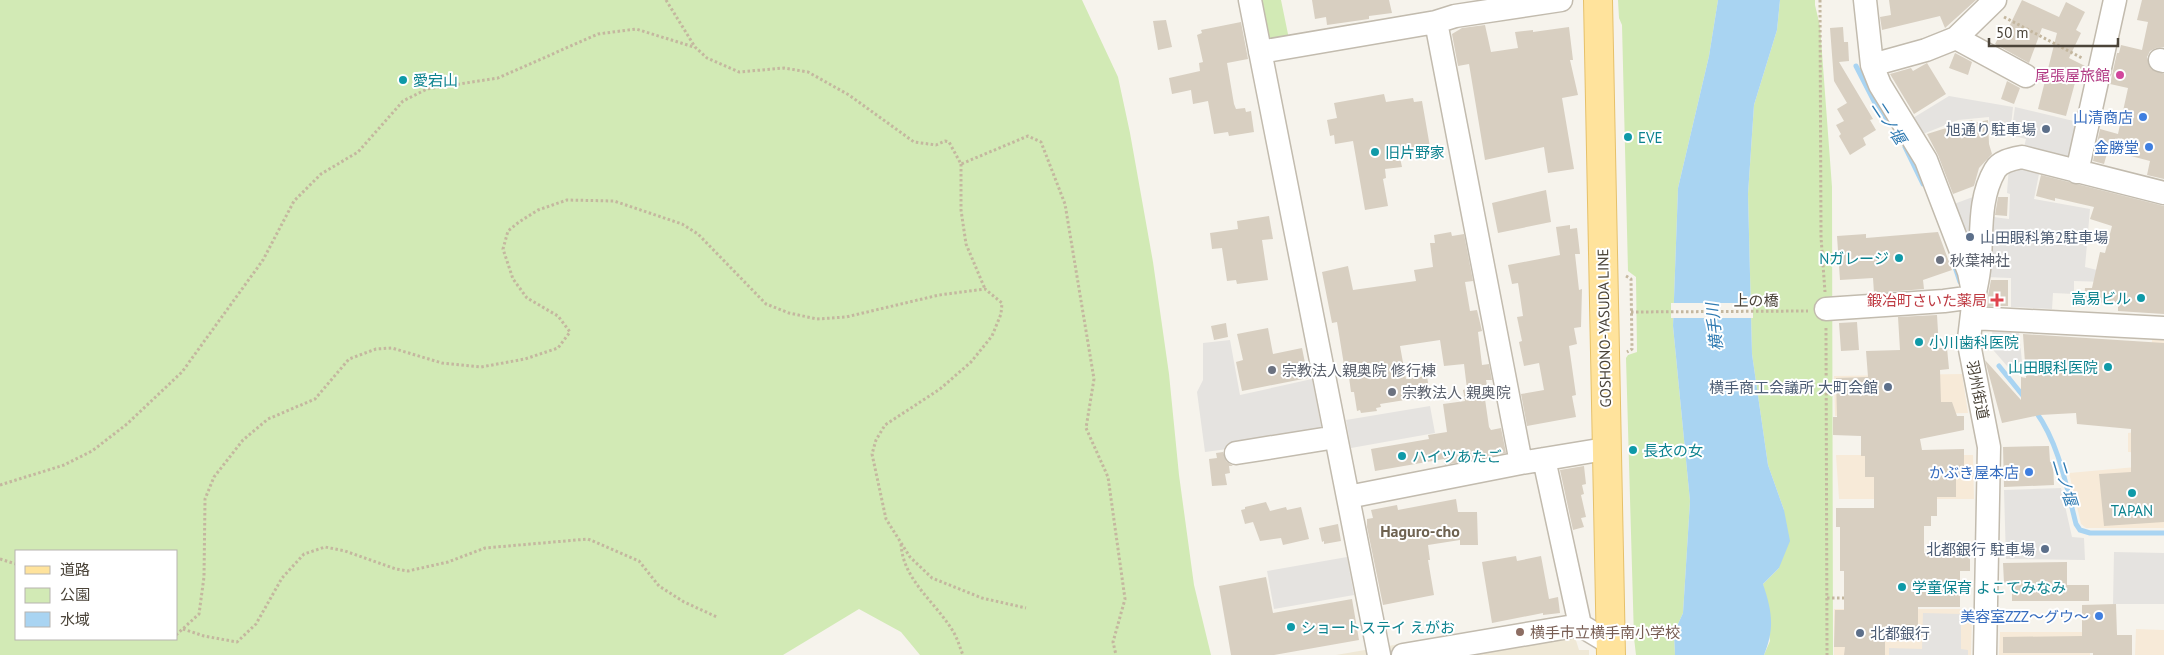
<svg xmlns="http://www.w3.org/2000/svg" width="2164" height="655" font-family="'PT Sans','Noto Sans JP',sans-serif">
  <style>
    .commercial { fill: #f7ead8 }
    .education { fill: #efe8d6 }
    .green { fill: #d2eab5; fill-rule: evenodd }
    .parking { fill: #e5e3e0 }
    .water { fill: #a9d4f2 }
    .pier { fill: #f6f3ec }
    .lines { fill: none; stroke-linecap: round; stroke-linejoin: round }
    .stream { stroke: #a9d4f2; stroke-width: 5 }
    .building { fill: #d8cfc1 }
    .minor-casing { stroke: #c2bbae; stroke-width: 25 }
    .major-casing { stroke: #e6c16a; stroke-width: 30 }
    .path { stroke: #c4b79f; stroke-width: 3; stroke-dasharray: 2.5 2.5; stroke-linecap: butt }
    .minor { stroke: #fff; stroke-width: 22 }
    .major { stroke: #ffe39c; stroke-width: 28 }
    .hotel-dot { fill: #d1479c; stroke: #fff; stroke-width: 2 }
    .culture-dot { fill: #0f9aa8; stroke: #fff; stroke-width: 2 }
    .shop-dot { fill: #3f7fe0; stroke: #fff; stroke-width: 2 }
    .service-dot { fill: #5c6f8a; stroke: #fff; stroke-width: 2 }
    .worship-dot { fill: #6b7280; stroke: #fff; stroke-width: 2 }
    .health-dot { fill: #e0444e; stroke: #fff; stroke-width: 2 }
    .education-dot { fill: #8d6e63; stroke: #fff; stroke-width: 2 }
    .labels { text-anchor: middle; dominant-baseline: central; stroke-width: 4; stroke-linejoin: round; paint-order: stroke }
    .hotel-label { font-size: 15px; fill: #b23c85; stroke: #fff; text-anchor: end }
    .culture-label { font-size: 15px; fill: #0d838f; stroke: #fff; text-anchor: start }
    .shop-label { font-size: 15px; fill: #366cbe; stroke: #fff; text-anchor: end }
    .service-label { font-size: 15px; fill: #4e5e75; stroke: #fff; text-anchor: end }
    .worship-label { font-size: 15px; fill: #5b616d; stroke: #fff; text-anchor: start }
    .street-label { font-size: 15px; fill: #4b4439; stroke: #fff }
    .health-label { font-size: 15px; fill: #be3a42; stroke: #fff; text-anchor: end }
    .education-label { font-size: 15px; fill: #785e54; stroke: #fff; text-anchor: start }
    .water-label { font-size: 16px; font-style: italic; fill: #2e7ab2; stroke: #fff }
    .neighbourhood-label { font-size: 16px; font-weight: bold; fill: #6e6250; stroke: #fff }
  </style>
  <rect width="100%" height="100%" fill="#f6f3ec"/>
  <!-- commercial -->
  <path class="commercial" d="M2152,338H2164V528H2086L2081,524L2069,473L2147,466L2145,453L2128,452V433L2135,432L2151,413Z
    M1962,374L1968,413L1835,416L1834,376Z
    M1836,455H1973L1974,499H1839Z
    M1834,609H1972L1971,655H1834Z
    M2136,629L2164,630V655H2135Z
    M2000,632H2091L2090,655H1999Z"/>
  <!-- education -->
  <path class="education" d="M1568,615L1579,650H1589V655H1336Z"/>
  <!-- green -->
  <path class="green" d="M0,0H1082L1118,77L1130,133L1153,262L1169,374L1179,475L1194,585L1211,655H920L901,632L859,609L783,655H0ZM16,551H176V639H16Z
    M1258,0H1281L1289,39L1268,43Z
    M1618,0H1718L1709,56L1678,188L1673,326L1690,501L1683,613L1674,633L1675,655H1636L1634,638L1626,358L1628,355L1637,352L1636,277L1628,271L1622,25L1619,18Z
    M1780,0H1815V5L1820,26L1832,187L1833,655H1764L1770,641L1763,584L1779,568L1784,510L1768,465L1752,354L1748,194L1754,105L1777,30Z"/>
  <!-- parking -->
  <path class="parking" d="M1949,96L2013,107L2010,135L1990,136L1989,117L1958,120L1923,134L1913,118Z
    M2015,107L2082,123L2074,157L2066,161L2023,151L2026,139L2011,135Z
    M2009,166L2040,169L2034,199L2090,209L2085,267L2105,272V282L2074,281V294L2053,293L2052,309L2011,307V278L1985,277L1986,216L2009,219L2010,194L2007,193Z
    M1981,194L1972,256L1954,204Z
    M1992,331L2019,332L2023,372L2014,374L1994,351Z
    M1230,340L1240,395L1312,379L1323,436L1205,452L1197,392L1203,380V343Z
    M1430,406L1435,433L1351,448L1346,420Z
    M2061,488L2072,537L2084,538L2085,560L2006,559L2004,490Z
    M2114,552L2164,553V604H2113Z
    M1347,557L1354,595L1274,609L1267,571Z
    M1923,613L1961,614V649L1968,650V655H1889V648L1922,649Z"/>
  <!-- water -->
  <path class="water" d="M1718,0H1780L1777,30L1754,105L1748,194L1752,354L1768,465L1784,510L1790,541L1779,568L1763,584C1772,611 1775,628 1764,655H1675L1674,633L1683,613L1690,501L1673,326L1678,188L1709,56Z"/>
  <!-- pier -->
  <path class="pier" d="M1671,303H1753V318H1671Z"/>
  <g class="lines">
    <!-- stream -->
    <path class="stream" d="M1856,66L1875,103L1890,123
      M1905,147L1923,184
      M1954,264L1960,282
      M1999,366L2024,397
      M2036,412C2059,444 2066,485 2076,524L2080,530L2090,533H2164"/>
  </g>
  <!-- building -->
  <path class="building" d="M1312,0H1389L1392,13L1369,16V19L1327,25L1326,17L1315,19Z
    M1889,0H1976L1945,28L1940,16L1882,30L1880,17L1891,15Z
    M2022,0L2059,17L2066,2L2085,12L2076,30L2081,33L2069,58L2087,67L2083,83L2076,79L2066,116L2038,109L2057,33L2042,28L2029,63L1995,44L2003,29L2007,31Z
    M2142,0H2164V47L2156,48L2150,51L2147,57L2151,69L2164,74V179L2147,175L2150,161L2108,150L2104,164L2093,161L2100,129L2118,134L2128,88L2110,84L2117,53H2119L2121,45L2142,50L2148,22L2137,20Z
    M1166,20L1172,47L1158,50L1153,21Z
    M1241,22L1248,59L1227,63L1234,104L1236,109L1245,108L1246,112L1251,111L1254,132L1229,136L1228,132L1214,134L1208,101L1193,104L1191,90L1172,94L1169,78L1200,71L1199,63L1203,62L1197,35L1202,33L1201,30Z
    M1485,25L1491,52L1518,48L1515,32L1533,30V32L1569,27L1573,60H1570L1578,95L1562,98L1574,169L1548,173L1544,147L1485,160L1469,64L1458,66L1452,34L1462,28Z
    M1843,27L1844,42H1848L1849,61L1839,62L1873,119L1870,120L1876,130L1863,138L1866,145L1850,155L1839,136L1841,134L1836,125L1844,121L1837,109L1847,103L1834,81L1830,28Z
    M1955,53L1972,62L1968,75L1949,68Z
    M1927,63L1946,94L1914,114L1890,74L1911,68L1913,71Z
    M2007,81L2020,88L2014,104L2001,99Z
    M1384,94L1386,102L1413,98L1414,102L1422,101L1430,147L1399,153L1402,167L1385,169L1386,178L1383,179L1388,206L1365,210L1353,141L1335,144L1334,135L1330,136L1327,120L1337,118L1334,103Z
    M1972,120L1974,123L1988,120L1989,144L1992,154L1979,168L1974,186L1953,194L1938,155L1927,134Z
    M2041,175L2164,206V314L2118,311V304L2084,301L2085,288H2092L2100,252L2105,253L2112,226L2090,219L2094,207L2055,198V201L2036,196Z
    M1546,190L1551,222L1498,233L1492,203Z
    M1998,197H2008L2007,216L1995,215Z
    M1269,216L1273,239L1262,240L1268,280L1237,284L1236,280L1227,281L1222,248L1212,249L1210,233L1238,229L1237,221Z
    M1570,225V229L1577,228L1580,254H1575L1579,290L1582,289L1581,327L1574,328L1577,344L1569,346L1576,395L1572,396L1576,417L1527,426L1521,394L1544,390L1539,363L1524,366L1519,342L1522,341L1517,317L1523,316L1518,283L1512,284L1508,265L1560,255L1556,227Z
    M1451,232L1452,236L1464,234L1473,281L1465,282L1470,311L1477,310L1482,331L1478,332L1482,365L1489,364L1492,380H1486L1488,391L1484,392L1489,427L1491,430L1501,428L1506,453L1445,465L1444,459L1375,471L1371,449L1429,439L1428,435L1447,432L1443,404L1465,401L1463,390L1467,389L1464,364L1444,366L1440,340L1400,346L1406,379L1427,376L1430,396L1380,404L1381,407L1376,408L1377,411L1361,413L1360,410L1357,411L1354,392H1351L1348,370L1345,371L1337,322L1332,323L1322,272L1348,266L1353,290L1416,281L1414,270L1433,267L1430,243H1435L1434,235Z
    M1938,232L1952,270L1923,280L1924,289L1874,293L1873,278L1840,280L1837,236L1866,234V238Z
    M1991,280H2008V306H1986Z
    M1937,315L1939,348H1947L1949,369L1940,370L1941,402H1952L1957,416H1964V430L1920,439L1922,450L1964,449V477H1956V497H1937V516H1931V526H1924V553L1970,554V571H1960V607H1918V641H1885V655H1844L1845,647H1834L1835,610H1844V571H1840V527H1836V508H1874V477H1865V456H1861V436L1833,435V417H1837L1836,378L1868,377L1866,351L1900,350L1898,317Z
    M1857,322L1859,350L1841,351L1839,323Z
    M1226,323L1228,337L1214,340L1211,326Z
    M1268,328L1273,354L1302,348L1308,378L1242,391L1236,362L1243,360L1237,334Z
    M2023,334L2164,343V522L2104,526L2099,474L2131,472V429L2077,424L2076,413L2040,415L2002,423L1985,360L2021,400V377L2026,378Z
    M2049,446L2050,462H2053L2054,485L2004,487L2003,447Z
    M1223,452L1226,461L1233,466H1229L1230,473L1225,474L1227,485L1212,486L1209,459L1217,458L1216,453Z
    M1584,466L1586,484L1582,485L1584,494L1581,495L1586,517L1581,518L1584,527L1573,530L1560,470Z
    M1456,499L1458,512H1477L1478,545H1460V540L1428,545L1430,560H1428L1434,595L1383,605L1367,527V519L1373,518L1371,510L1397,505L1398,510Z
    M1266,502L1270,511L1286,507L1287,510L1301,507L1309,539L1283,545L1281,538L1260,541L1253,522L1245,524L1241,510L1245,509V507Z
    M1338,524L1341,541L1324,544V541L1322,542L1319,528Z
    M1516,556L1517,561L1541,556L1549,599L1558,597L1560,613L1543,615V613L1492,623L1482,562Z
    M2067,562V585H2089V601H2012V583H2004L2003,563Z
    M1266,577L1273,613L1352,599L1359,640L1274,655H1231L1219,586Z
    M2116,604L2117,635H2132V655H2093V653H2003V637L2082,636V605Z"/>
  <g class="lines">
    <defs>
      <path id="minor" d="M1250,0L1379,655
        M1865,0L1872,65L1880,85L1926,160L1969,272L1974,297L1969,339L1970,349L1989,447L1985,655
        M1436,22L1521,463
        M1956,38L2026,76
        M1260,52L1436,22L1455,16L1561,0
        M2160,60L2164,61
        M1872,65L1926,50L1956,38L1995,0
        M2077,172L2115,0
        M1826,309L1944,301L1974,297C1976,288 1978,279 1979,270C1983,237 1977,201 1995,170C2000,161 2012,159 2022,157L2164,193
        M1972,318L2164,328
        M1236,453L1336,437
        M1544,459L1580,625L1610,643
        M1348,497L1521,463L1605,449
        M1403,655L1580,625"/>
      <path id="major" d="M1598,0L1611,655"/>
    </defs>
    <!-- minor casing -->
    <use href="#minor" class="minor-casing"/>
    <!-- major casing -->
    <use href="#major" class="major-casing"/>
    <!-- path -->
    <path class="path" d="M666,0L695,47L707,58L739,72L784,68L808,72L849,95L914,142L936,145L945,141L949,142L961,164L1028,136L1041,142L1065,204L1094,379L1086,428L1108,477L1125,599L1113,642L1116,655
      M1820,0L1821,237L1825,292
      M2004,17L2082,58
      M961,164V210L966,244L985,289
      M1626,276L1631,279L1632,349L1627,352
      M1631,312L1808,311
      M1826,328L1827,655
      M0,485L64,465L92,451L127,424L182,372L263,260L294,201L321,174L358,152L403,101L427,89L498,78L598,34L636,29L694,47
      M901,544C903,581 937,603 954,633C958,640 960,648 963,655
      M0,559L16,564
      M1827,598H1844
      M183,629L204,636L237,642L256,624L282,578L304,554L325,547L345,551L396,569L408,571L448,562L485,548L588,539L639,561L659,586L684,602L717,617
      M176,635L199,614L204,577L205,499L214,477L243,440L268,419L315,399L349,359L376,349L392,348L442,363L481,367L525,359L558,348L570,332L558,316L527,298L513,279L503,249L508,231L519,222L538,210L567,200L614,201L682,224L698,234L766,304L789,313L817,319L846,317L939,295L985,289L1002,303L1001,314L992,336L971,362L940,389L885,425L876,440L872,454L886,519L910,557L932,578L982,598L1026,608"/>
    <!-- minor -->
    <use href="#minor" class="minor"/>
    <!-- major -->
    <use href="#major" class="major"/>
  </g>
  <!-- markers -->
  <circle class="hotel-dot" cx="2120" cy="75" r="5"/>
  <g class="culture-dot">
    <circle cx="403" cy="80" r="5"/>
    <circle cx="1628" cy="137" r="5"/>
    <circle cx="1375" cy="152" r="5"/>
    <circle cx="1899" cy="258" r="5"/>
    <circle cx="2141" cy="298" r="5"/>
    <circle cx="1919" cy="342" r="5"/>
    <circle cx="2108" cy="367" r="5"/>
    <circle cx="1633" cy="450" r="5"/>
    <circle cx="1402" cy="456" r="5"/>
    <circle cx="2132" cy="493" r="5"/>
    <circle cx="1902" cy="587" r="5"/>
    <circle cx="1291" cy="627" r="5"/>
  </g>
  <g class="shop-dot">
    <circle cx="2143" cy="117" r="5"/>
    <circle cx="2149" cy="147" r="5"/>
    <circle cx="2029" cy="472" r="5"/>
    <circle cx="2099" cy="616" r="5"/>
  </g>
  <g class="service-dot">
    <circle cx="2046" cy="129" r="5"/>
    <circle cx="1970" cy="237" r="5"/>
    <circle cx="1888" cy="387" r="5"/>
    <circle cx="2045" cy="549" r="5"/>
    <circle cx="1860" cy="633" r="5"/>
  </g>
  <g class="worship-dot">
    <circle cx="1940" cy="260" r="5"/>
    <circle cx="1272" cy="370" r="5"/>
    <circle cx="1392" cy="392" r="5"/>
  </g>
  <path class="health-dot" d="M1994.5 292.5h5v5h5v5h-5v5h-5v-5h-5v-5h5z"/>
  <circle class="education-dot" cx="1520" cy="632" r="5"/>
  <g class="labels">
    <!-- hotel labels -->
    <g class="hotel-label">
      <text x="2110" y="75">尾張屋旅館</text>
    </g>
    <!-- culture labels -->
    <g class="culture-label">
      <text x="413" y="80">愛宕山</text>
      <text x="1638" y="137">EVE</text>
      <text x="1385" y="152">旧片野家</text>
      <text x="1889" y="258" text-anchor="end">Nガレージ</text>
      <text x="2131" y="298" text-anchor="end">高易ビル</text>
      <text x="1929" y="342">小川歯科医院</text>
      <text x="2098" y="367" text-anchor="end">山田眼科医院</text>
      <text x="1643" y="450">長衣の女</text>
      <text x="1412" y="456">ハイツあたご</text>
      <text x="2132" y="510" text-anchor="middle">TAPAN</text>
      <text x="1912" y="587">学童保育 よこてみなみ</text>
      <text x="1301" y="627">ショートステイ えがお</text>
    </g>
    <!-- shop labels -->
    <g class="shop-label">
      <text x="2133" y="117">山清商店</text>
      <text x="2139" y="147">金勝堂</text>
      <text x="2019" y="472">かぶき屋本店</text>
      <text x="2089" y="616">美容室ZZZ〜グウ〜</text>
    </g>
    <!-- service labels -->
    <g class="service-label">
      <text x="2036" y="129">旭通り駐車場</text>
      <text x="1980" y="237" text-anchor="start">山田眼科第2駐車場</text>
      <text x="1878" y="387">横手商工会議所 大町会館</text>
      <text x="2035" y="549">北都銀行 駐車場</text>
      <text x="1870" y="633" text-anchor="start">北都銀行</text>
    </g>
    <!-- worship labels -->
    <g class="worship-label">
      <text x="1950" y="260">秋葉神社</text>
      <text x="1282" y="370">宗教法人親奥院 修行棟</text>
      <text x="1402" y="392">宗教法人 親奥院</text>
    </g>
    <!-- street labels -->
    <g class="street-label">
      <text x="1756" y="300">上の橋</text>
      <text transform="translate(1604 328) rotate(-91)">GOSHONO-YASUDA LINE</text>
      <text transform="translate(1978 390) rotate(79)">羽州街道</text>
    </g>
    <!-- health labels -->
    <g class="health-label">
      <text x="1987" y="300">鍛冶町さいた薬局</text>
    </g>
    <!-- education labels -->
    <g class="education-label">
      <text x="1530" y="632">横手市立横手南小学校</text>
    </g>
    <!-- water labels -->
    <g class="water-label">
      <text transform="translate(1889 122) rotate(57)">二ノ堰</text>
      <text transform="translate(1714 327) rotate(-96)">横手川</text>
      <text transform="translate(2065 482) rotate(73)">二ノ堰</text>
    </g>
    <!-- neighbourhood labels -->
    <g class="neighbourhood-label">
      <text x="1420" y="531">Haguro-cho</text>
    </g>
  </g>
  <!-- legend -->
  <rect x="15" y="550" width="162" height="90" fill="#ffffff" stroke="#b7b4b0"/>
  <rect x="25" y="566" width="25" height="8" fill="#ffe39c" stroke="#b7b4b0"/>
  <text x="60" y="575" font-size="15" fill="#4b4439">道路</text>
  <rect x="25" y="588" width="25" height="15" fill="#d2eab5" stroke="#b7b4b0"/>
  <text x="60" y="600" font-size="15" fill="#4b4439">公園</text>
  <rect x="25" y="612" width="25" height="15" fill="#a9d4f2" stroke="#b7b4b0"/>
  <text x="60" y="625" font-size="15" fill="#4b4439">水域</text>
  <!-- scale -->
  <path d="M1989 38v8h129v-8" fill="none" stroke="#4b4439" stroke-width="2.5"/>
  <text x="1996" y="38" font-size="15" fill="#4b4439" stroke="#ffffff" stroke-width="4" paint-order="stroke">50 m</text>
</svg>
